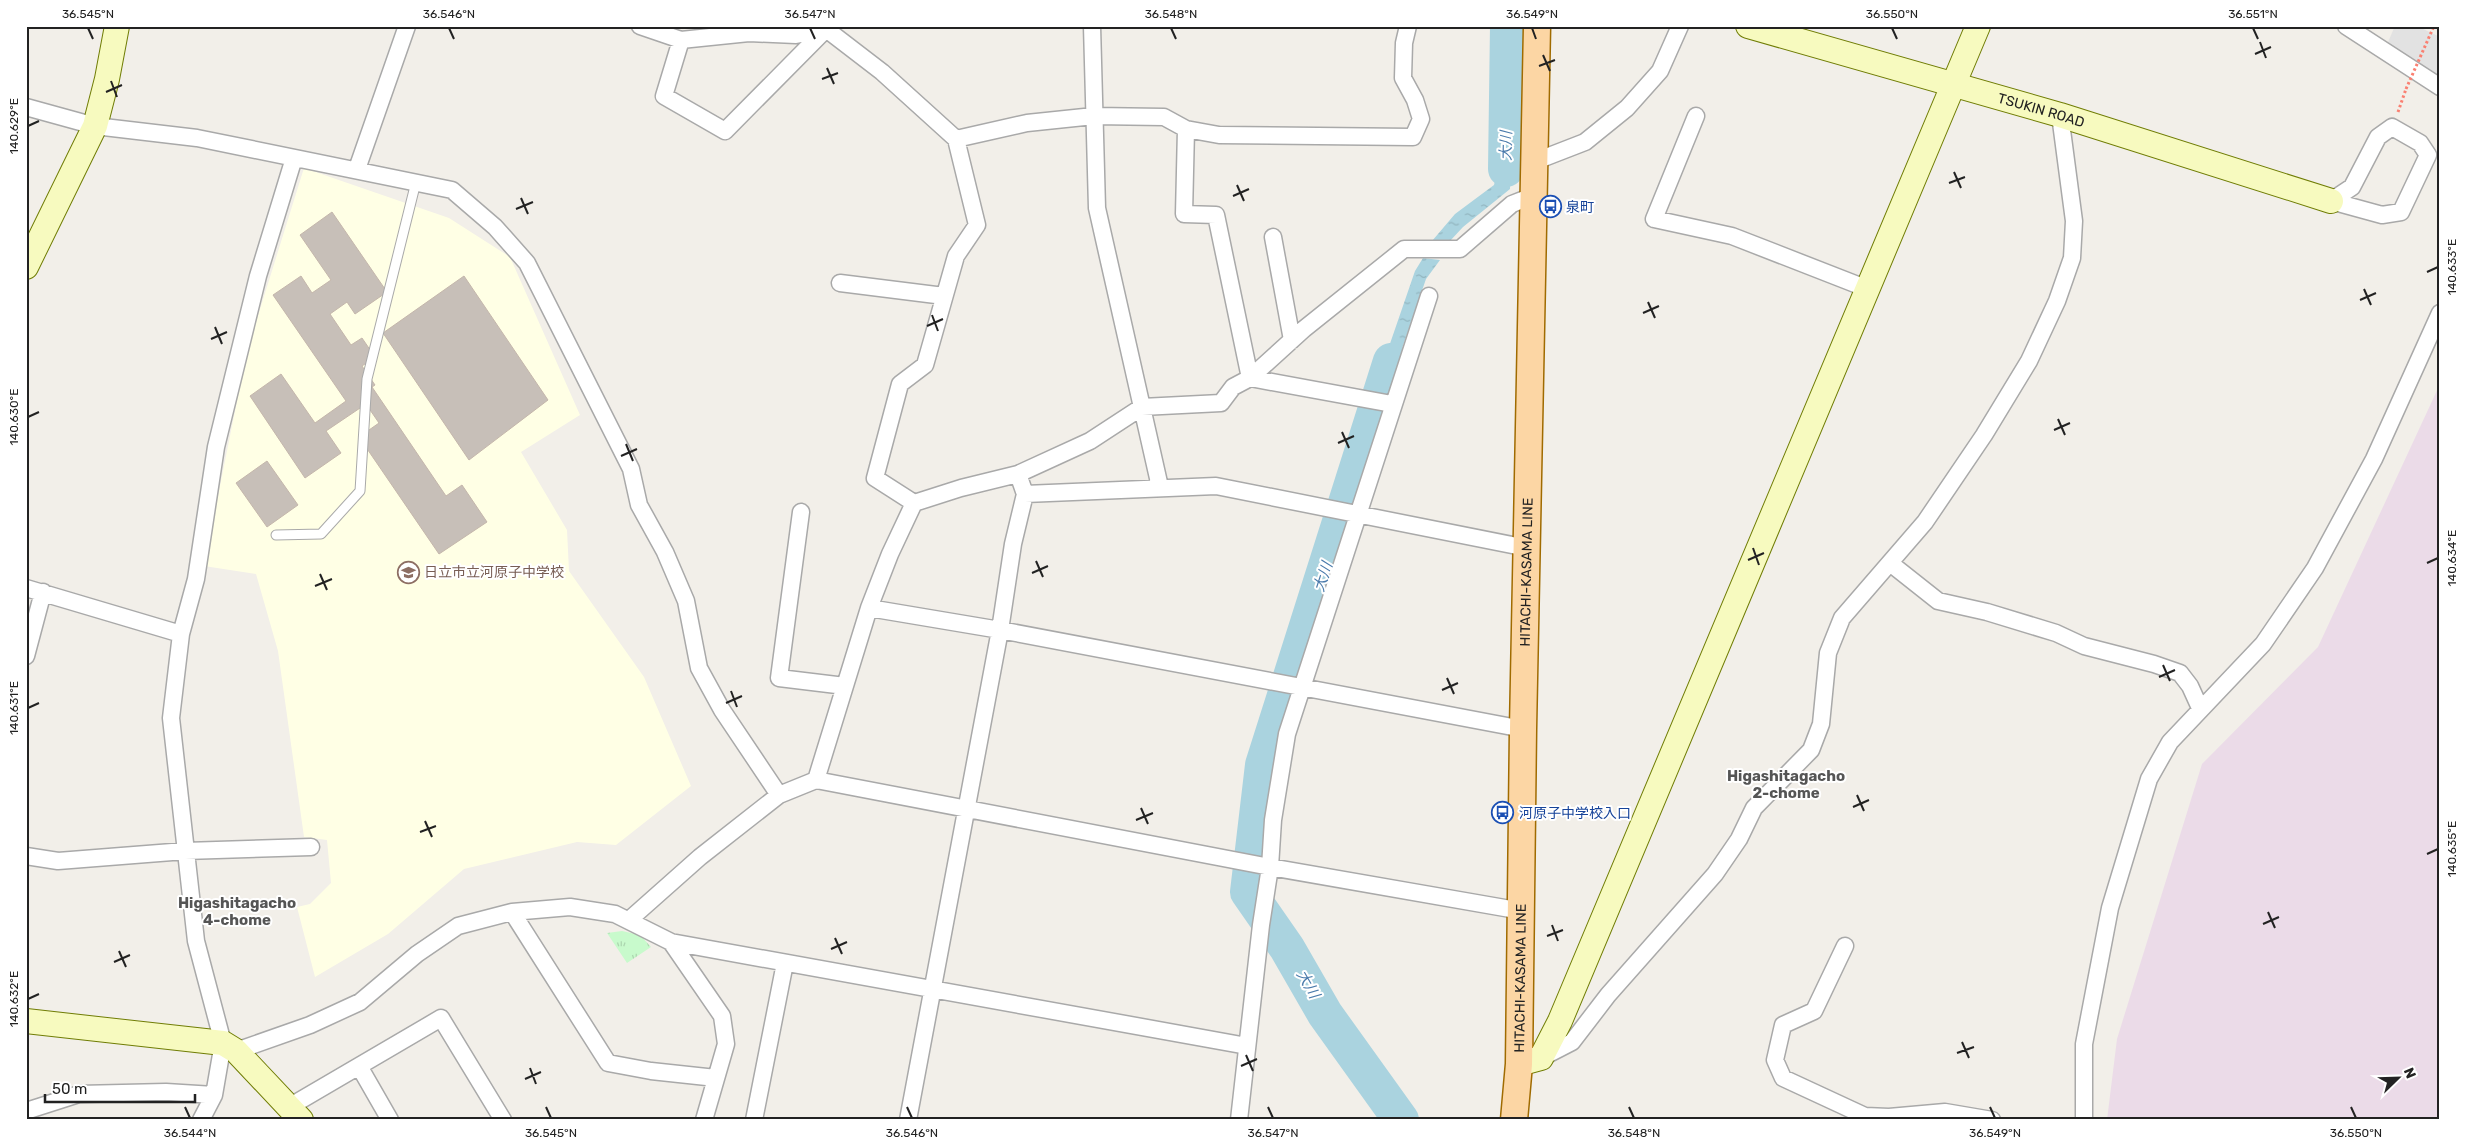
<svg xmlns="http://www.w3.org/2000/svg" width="2466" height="1146" font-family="Rubik,'Noto Sans JP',sans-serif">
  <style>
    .industrial { fill: #ebdbe8 }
    .education { fill: #ffffe5 }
    .park { fill: url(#park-tufts) }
    .parking { fill: #e2e2e2 }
    .water { fill: url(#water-ripples) }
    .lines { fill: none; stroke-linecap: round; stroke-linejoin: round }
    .river { stroke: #aad3df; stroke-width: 36 }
    .building { fill: #c7bfb8; stroke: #c4b6ab }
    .lane-casing { stroke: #a9a9a9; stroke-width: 11 }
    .street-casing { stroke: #a9a9a9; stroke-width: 19 }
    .secondary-casing { stroke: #707d05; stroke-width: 26 }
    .primary-casing { stroke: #a06b00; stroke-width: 29 }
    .path { stroke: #fa8072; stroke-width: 3; stroke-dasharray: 2.5 2.5; stroke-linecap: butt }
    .lane { stroke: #fff; stroke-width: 9 }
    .street { stroke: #fff; stroke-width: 16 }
    .secondary { stroke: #f7fabf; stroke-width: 24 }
    .primary { stroke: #fcd6a4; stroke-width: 26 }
    .path-bridge { stroke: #fa8072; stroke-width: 3; stroke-dasharray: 2.5 2.5; stroke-linecap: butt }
    .ticks { fill: none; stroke: #222; stroke-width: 2 }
    .labels { text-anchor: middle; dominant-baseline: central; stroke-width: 4; stroke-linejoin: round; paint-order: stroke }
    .street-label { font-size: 14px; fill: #222; stroke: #fff }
    .transit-label { font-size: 14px; fill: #164399; stroke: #fff; text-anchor: start }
    .education-label { font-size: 14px; fill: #785e54; stroke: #fff; text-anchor: start }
    .water-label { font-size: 15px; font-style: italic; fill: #4a7aab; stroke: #fff }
    .neighbourhood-label { font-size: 15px; font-weight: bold; fill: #555; stroke: #fff }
    .neatline { fill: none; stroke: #222; stroke-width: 2 }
    .ticks-label { font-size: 12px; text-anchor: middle; fill: #222 }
  </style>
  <defs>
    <pattern id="park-tufts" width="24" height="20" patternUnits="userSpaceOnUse" patternTransform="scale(1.25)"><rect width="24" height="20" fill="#c8facc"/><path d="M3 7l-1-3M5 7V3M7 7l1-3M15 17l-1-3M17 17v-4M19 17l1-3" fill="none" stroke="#acd6af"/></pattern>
    <pattern id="water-ripples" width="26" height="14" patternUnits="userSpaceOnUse" patternTransform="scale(1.25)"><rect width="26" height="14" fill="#aad3df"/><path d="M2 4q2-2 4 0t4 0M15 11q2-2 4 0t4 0" fill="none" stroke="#92b5bf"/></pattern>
  </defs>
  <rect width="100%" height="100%" fill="#f2efe9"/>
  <!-- industrial -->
  <path class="industrial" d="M2440,384V1120H2107L2117,1039L2202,764L2318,647Z"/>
  <!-- education -->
  <path class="education" d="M304,168L449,218L510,257L580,415L521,452L567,530L569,571L644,677L691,786L616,845L577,842L464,869L388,934L315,977L297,907L310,904L331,883L327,840L304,837L278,651L256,574L204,566L247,351Z"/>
  <!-- park -->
  <path class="park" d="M622,931L640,935L651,947L627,963L607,933Z"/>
  <!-- parking -->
  <path class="parking" d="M2395,26H2417L2440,37V77L2385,49Z"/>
  <!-- water -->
  <path class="water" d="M1499,26H1513V108H1498Z
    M1500,119H1512L1510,189L1463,227L1450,241H1432L1455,214L1494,185L1498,168Z
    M1423,258L1440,260L1426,279L1386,395L1373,393L1415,271Z"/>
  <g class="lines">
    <!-- river -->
    <path class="river" d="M1506,169L1508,26
      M1391,361L1263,765L1248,892L1287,948L1325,1014L1401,1120"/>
  </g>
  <!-- building -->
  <path class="building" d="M332,212L387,292L355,314L347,302L330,314L351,345L362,338L375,357L362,366L375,385L372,387L446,496L462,485L487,522L439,554L359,437L379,423L366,404L326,431L341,453L305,478L250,396L281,374L315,423L346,401L273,295L301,276L312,293L331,280L300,235Z
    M464,276L548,400L469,460L383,333Z
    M267,461L298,505L267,527L236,483Z"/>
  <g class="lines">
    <defs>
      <path id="lane" d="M276,535L321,534L360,491L367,379L416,182"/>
      <path id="street" d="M640,26L681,40L749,33L796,35L826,29L882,72L956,139L977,225L956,256L925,365L900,384L875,478L914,503L961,488L1018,474L1090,441L1142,407L1221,403L1233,387L1250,378L1304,329L1404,249H1460L1512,204L1535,195
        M1092,26L1097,208L1160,487
        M2346,26L2440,87
        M681,40L664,96L725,131L826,29L827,26
        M26,107L95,126L197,138L452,190L495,227L527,263L631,469L639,505L665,552L686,601L699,668L722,710L779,795
        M1696,116L1654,219L1732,236L1868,289
        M2392,127L2420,143L2428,155L2401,212L2382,215L2331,201L2352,187L2378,137Z
        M1186,129L1184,214L1216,215L1250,378L1392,404
        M956,139L1027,123L1094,116L1164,117L1186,129L1219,135L1413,137L1421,119L1415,100L1403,78L1404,43L1408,26
        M1536,161L1585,142L1627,108L1660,71L1680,26
        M357,169L407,26
        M1273,237L1292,340
        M840,283L944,296
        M1025,494L1216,486L1527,548
        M801,512L779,678L845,686
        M1890,563L1938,601L1987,612L2056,633L2084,646L2154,664L2180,673L2190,686L2200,708
        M26,588L181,634
        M869,608L1000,630L1523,729
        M26,656L43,592
        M816,780L869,608L890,554L914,503
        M26,856L58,861L185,851L311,847
        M512,912L608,1063L651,1071L716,1078
        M629,920L700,857L779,795L816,780L1270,867L1522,911
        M671,942L722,1016L726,1044L704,1120
        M1845,946L1814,1011L1783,1025L1775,1060L1783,1078L1865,1116L1889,1117L1945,1112L1992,1120
        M236,1051L310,1025L360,1002L417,954L458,926L512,912L570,907L615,914L671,942L1247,1046
        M1541,1058L1572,1042L1608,995L1715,874L1739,839L1754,808L1811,750L1821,724L1828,653L1842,618L1925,522L1984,435L2029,361L2057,301L2072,258L2074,221L2060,115
        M359,1066L390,1120
        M289,1107L441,1018L503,1120
        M26,1111L79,1094L166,1092L214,1095
        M201,1120L214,1095L223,1043L196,941L171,718L181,634L196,579L216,447L258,276L294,158
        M754,1120L785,963
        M908,1120L1000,630L1013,544L1025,494L1018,474
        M1239,1120L1261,925L1270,867L1273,820L1287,734L1429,296
        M2084,1120V1044L2110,908L2149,779L2170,742L2263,644L2315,568L2374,459L2440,313"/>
      <g id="secondary">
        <path id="s1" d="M1748,26L2060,115L2331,201"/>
        <path d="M26,267L95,126L107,79L117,26"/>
        <path d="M26,1021L223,1043L236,1051L301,1120"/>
        <path d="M1519,1064L1541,1058L1560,1021L1978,26"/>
      </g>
      <g id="primary">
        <path id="s2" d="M1514,1120L1519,1064L1523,729L1537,26"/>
      </g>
    </defs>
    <!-- lane casing -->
    <use href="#lane" class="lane-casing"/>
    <!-- street casing -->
    <use href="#street" class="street-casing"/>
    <!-- secondary casing -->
    <use href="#secondary" class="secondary-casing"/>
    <!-- primary casing -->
    <use href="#primary" class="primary-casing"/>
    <!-- path -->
    <path class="path" d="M2398,112L2406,89"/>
    <!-- lane -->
    <use href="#lane" class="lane"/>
    <!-- street -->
    <use href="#street" class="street"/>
    <!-- secondary -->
    <use href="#secondary" class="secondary"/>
    <!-- primary -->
    <use href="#primary" class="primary"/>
    <!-- path-bridge -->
    <path class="path-bridge" d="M2406,89L2434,26"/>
  </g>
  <!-- ticks -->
  <path class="ticks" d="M88,28L93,39M449,28L454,39M810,28L815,39M1171,28L1176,39M1532,28L1536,39M1892,28L1897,39M2253,28L2258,39M2260,42L2266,58M2255,54L2271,47M1543,55L1550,71M1539,66L1555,60M827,68L834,84M822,79L838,73M111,81L117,97M106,92L122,85M28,126L39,121M1954,172L1961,188M1949,183L1965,177M1237,185L1244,201M1233,196L1249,189M521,198L528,214M516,209L533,202M2427,272L2438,267M2364,289L2371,305M2360,300L2376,293M1648,302L1655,318M1643,313L1659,306M932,315L938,331M927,326L943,319M215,327L222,344M211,339L227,332M28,417L39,412M2058,419L2065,435M2054,430L2070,423M1342,432L1349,448M1338,443L1354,436M626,444L633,461M621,456L637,449M1753,548L1759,565M1748,560L1764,553M1036,561L1043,577M2427,563L2438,558M1032,573L1048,566M320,574L327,590M315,586L332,579M2163,665L2170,681M2159,677L2175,670M1447,678L1454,694M1442,690L1458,683M731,691L737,707M726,703L742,696M28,708L39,703M1857,795L1864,811M1853,807L1869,800M1141,808L1148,824M1136,820L1153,813M425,821L432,837M420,832L436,826M2427,854L2438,849M2268,912L2275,928M2263,924L2279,917M1552,925L1558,941M1547,936L1563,930M835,938L842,954M831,949L847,942M119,951L126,967M114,962L130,955M28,999L39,994M1962,1042L1969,1058M1957,1053L1974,1047M1246,1055L1253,1071M1241,1066L1257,1059M530,1068L536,1084M525,1079L541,1072M185,1107L190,1118M546,1107L551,1118M907,1107L912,1118M1268,1107L1273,1118M1629,1107L1634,1118M1990,1107L1995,1118M2351,1107L2356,1118"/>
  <!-- icons -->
  <defs>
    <symbol id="bus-ring" viewBox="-11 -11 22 22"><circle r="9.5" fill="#fff" stroke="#1a4fb4" stroke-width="1.5"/><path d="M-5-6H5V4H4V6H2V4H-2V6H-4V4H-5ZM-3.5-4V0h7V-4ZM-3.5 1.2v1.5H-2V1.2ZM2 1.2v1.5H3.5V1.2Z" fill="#1a4fb4"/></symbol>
    <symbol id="school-ring" viewBox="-11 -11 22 22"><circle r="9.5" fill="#fff" stroke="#8d6e63" stroke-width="1.5"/><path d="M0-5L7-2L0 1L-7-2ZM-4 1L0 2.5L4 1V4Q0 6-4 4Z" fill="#8d6e63"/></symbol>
  </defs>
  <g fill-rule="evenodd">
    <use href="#bus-ring" x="1538" y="194" width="25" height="25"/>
    <use href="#school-ring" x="396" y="560" width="25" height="25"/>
    <use href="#bus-ring" x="1490" y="800" width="25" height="25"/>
  </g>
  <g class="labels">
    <!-- street labels -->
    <g class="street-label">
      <text stroke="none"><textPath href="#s1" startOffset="305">TSUKIN ROAD</textPath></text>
      <text stroke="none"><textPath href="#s2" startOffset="548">HITACHI-KASAMA LINE</textPath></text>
      <text stroke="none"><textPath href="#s2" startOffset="142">HITACHI-KASAMA LINE</textPath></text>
    </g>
    <!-- transit labels -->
    <g class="transit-label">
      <text x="1566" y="207">泉町</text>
      <text x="1519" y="813">河原子中学校入口</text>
    </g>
    <!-- education labels -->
    <g class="education-label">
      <text x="424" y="572">日立市立河原子中学校</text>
    </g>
    <!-- water labels -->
    <g class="water-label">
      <text transform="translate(1506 146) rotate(-89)">大川</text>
      <text transform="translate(1323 577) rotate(-72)">大川</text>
      <text transform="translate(1308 984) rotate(60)">大川</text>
    </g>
    <!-- neighbourhood labels -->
    <g class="neighbourhood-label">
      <text x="1786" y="776">Higashitagacho<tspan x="1786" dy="17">2-chome</tspan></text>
      <text x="237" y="903">Higashitagacho<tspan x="237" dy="17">4-chome</tspan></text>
    </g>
  </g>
  <!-- border -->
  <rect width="2466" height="1146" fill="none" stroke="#ffffff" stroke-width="55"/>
  <!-- north arrow -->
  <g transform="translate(2398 1078) rotate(67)" stroke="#ffffff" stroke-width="4" paint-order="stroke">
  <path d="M0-4L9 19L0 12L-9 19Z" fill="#222222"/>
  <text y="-8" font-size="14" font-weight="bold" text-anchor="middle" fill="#222222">N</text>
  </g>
  <!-- scale -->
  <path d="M45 1094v8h150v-8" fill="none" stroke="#222222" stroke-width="2.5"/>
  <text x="52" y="1094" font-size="15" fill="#222222" stroke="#ffffff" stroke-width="4" paint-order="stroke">50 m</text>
  <rect x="28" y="28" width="2410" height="1090" class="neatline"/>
  <g class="ticks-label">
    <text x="88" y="18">36.545°N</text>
    <text x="449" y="18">36.546°N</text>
    <text x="810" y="18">36.547°N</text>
    <text x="1171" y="18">36.548°N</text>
    <text x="1532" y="18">36.549°N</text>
    <text x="1892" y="18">36.550°N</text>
    <text x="2253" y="18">36.551°N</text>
    <text transform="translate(14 126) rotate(-90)" y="4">140.629°E</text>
    <text transform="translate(2452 267) rotate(-90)" y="4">140.633°E</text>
    <text transform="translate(14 417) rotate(-90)" y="4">140.630°E</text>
    <text transform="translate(2452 558) rotate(-90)" y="4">140.634°E</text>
    <text transform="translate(14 708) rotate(-90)" y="4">140.631°E</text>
    <text transform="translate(2452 849) rotate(-90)" y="4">140.635°E</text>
    <text transform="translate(14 999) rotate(-90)" y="4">140.632°E</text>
    <text x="190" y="1137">36.544°N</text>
    <text x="551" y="1137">36.545°N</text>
    <text x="912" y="1137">36.546°N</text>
    <text x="1273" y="1137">36.547°N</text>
    <text x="1634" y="1137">36.548°N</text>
    <text x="1995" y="1137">36.549°N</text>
    <text x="2356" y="1137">36.550°N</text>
  </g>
</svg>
